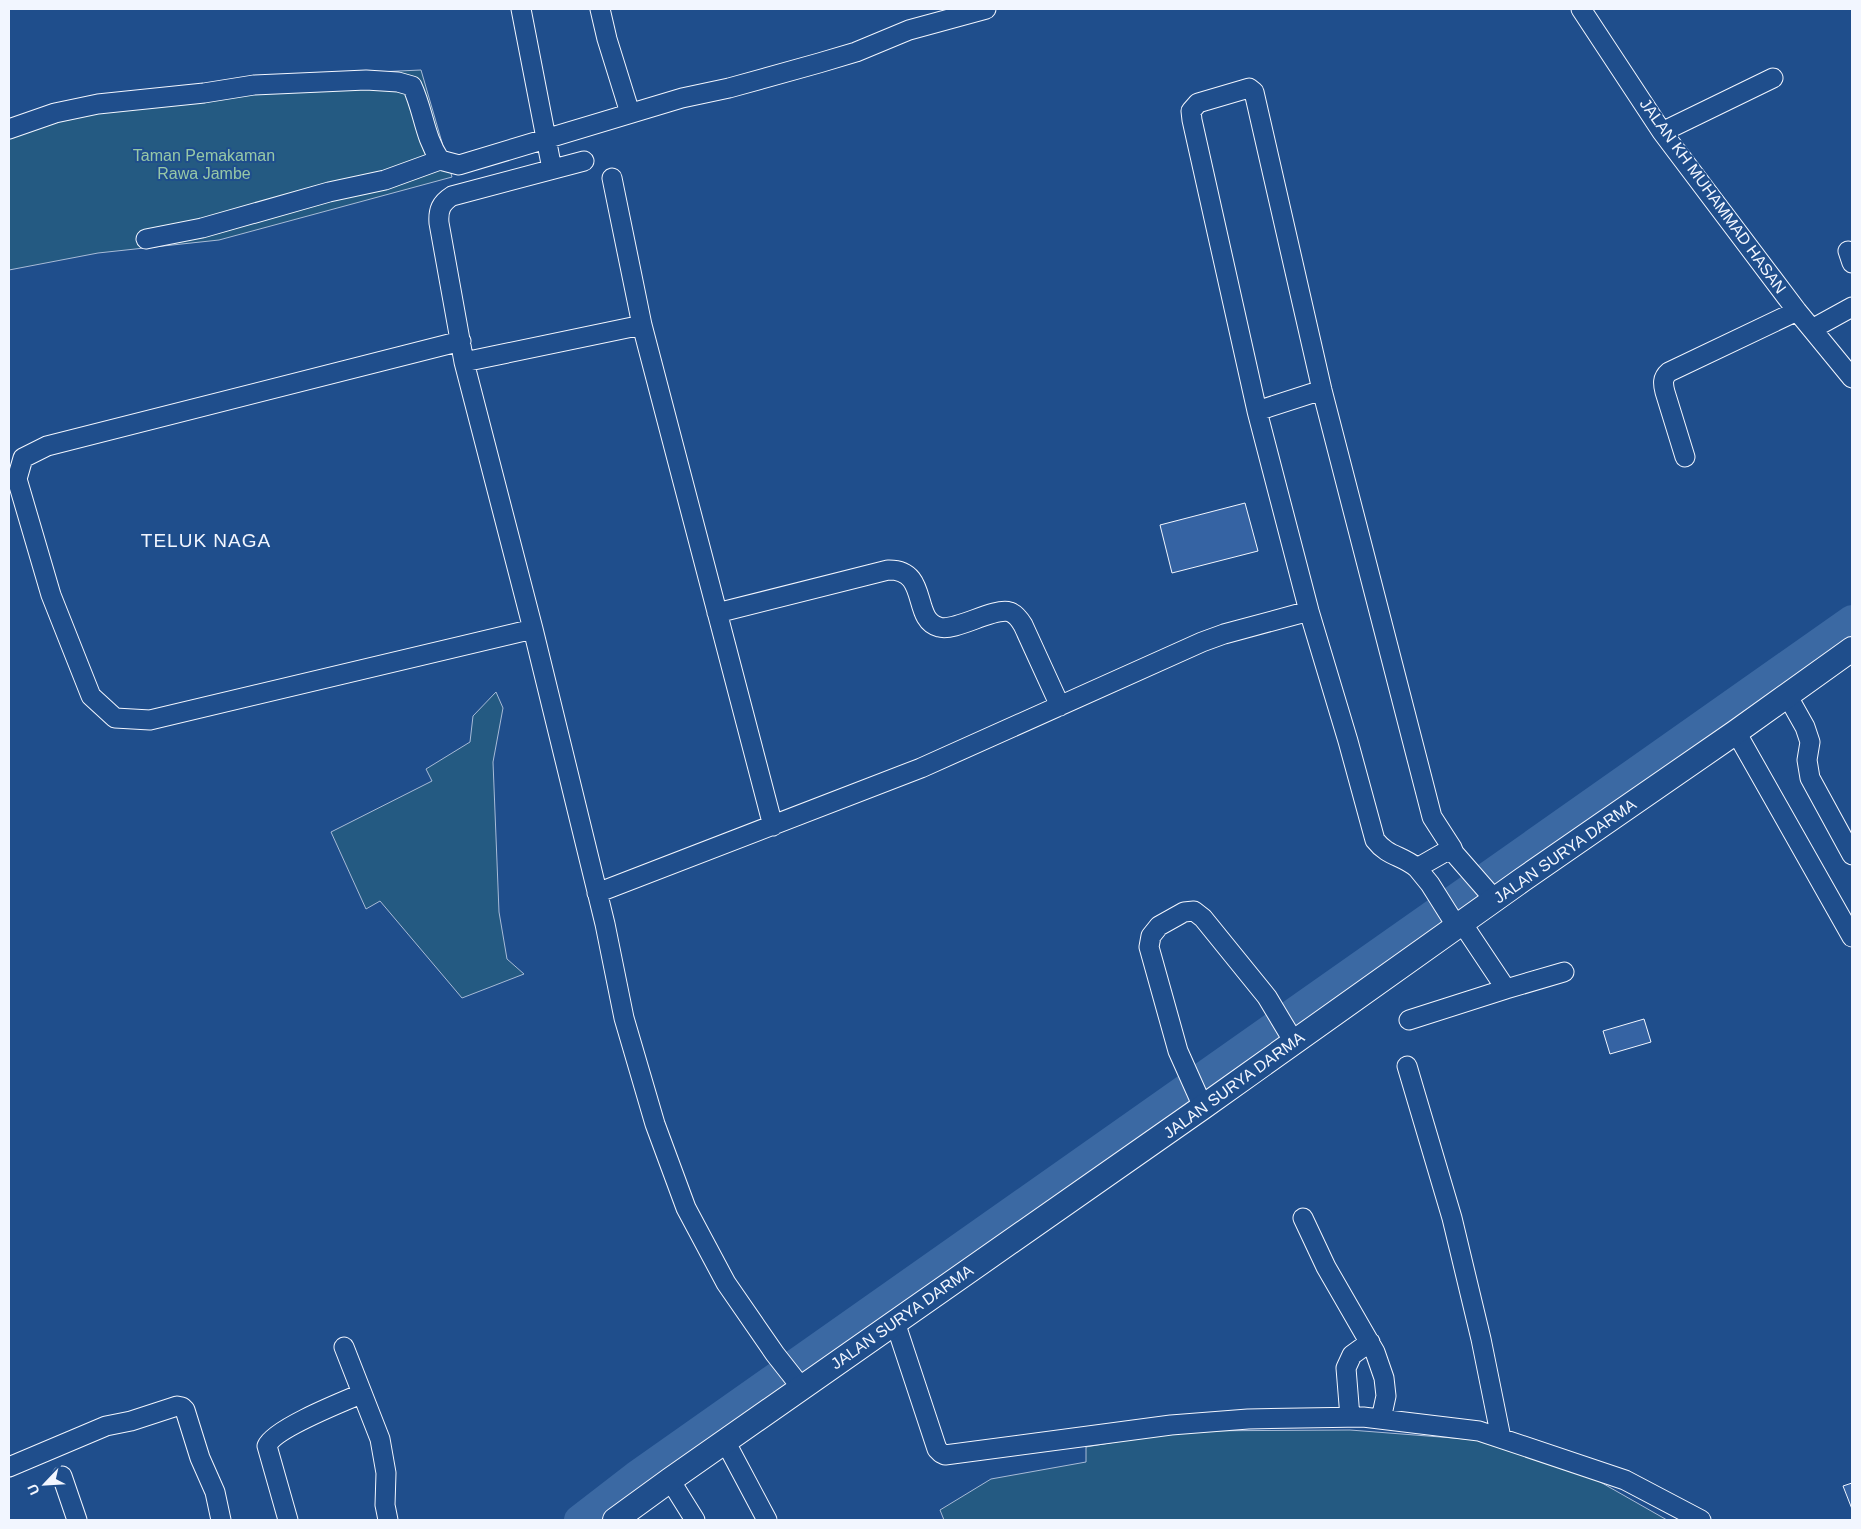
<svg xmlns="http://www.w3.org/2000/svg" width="1861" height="1529" font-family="Arial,sans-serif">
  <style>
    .green { fill: #245a82; stroke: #a8bbd7 }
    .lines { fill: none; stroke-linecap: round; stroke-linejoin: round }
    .river { stroke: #3b69a3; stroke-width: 30 }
    .building { fill: #3563a3; stroke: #f2f6ff }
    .minor-casing { stroke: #f2f6ff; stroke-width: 21 }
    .major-casing { stroke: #f2f6ff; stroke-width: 26 }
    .minor { stroke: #1f4e8c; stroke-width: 19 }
    .major { stroke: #1f4e8c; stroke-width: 24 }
    .labels { text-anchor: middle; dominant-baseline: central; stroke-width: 4; stroke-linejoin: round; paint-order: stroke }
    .park-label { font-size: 16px; fill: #97c8a6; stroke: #1f4e8c }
    .street-label { font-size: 16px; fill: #f2f6ff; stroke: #1f4e8c }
    .quarter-label { font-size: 19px; letter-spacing: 1px; fill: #f2f6ff; stroke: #1f4e8c }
  </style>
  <rect width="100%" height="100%" fill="#1f4e8c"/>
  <!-- green -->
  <path class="green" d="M421,70L452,177L219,240L98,253L9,270V123L266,77Z
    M496,692L503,708L493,762L499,912L507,959L524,974L462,998L380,901L366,909L331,832L432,781L426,769L470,742L473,716Z
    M1350,1430L1492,1441L1574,1467L1667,1520H944L940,1510L991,1479L1086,1462V1447L1180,1431Z"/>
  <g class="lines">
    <!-- river -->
    <path class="river" d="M579,1520L636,1476L1852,620"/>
  </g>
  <!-- building -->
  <path class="building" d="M1245,503L1258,551L1172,573L1160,525Z
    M1644,1019L1651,1042L1610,1054L1603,1031Z
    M1852,1483V1509L1843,1486Z"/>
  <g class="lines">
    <defs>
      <path id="minor" d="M521,9L552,169
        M600,9L607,39L630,113
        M1581,9L1662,132L1797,311L1852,378
        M9,129L55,113L98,104L204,93L254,85L366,80L398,82L412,86C424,112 424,136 440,160L459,165L682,98L729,88L819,63L856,52L909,30L986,9
        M1662,132L1773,78
        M584,161L452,196C441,203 438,210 439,223L464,362L533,629L605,924L624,1018L655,1124L686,1208L726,1283L775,1354L801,1387
        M612,178L642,325L773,826
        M146,239L202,228L329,192L385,180L440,160
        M1848,251L1852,263
        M1812,329L1852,307
        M461,341L47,446L23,458L17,479L51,595L91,696L115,718L150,720L533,629
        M464,362L642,325
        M1257,411L1322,390
        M1685,457L1665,392C1663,384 1662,378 1669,372L1797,311
        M717,613L888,570C930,569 911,620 939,627C956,632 993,607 1010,612C1016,614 1020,620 1023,625L1060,706
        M1787,695L1805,727L1810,742L1807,760L1810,778L1852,855
        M1736,732L1852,937
        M1452,848L1417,868C1402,855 1388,857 1375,840L1348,741L1309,611L1257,411L1192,120L1191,111L1198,103L1249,88L1254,92L1322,390L1432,817L1452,848L1454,853L1495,900
        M1417,868L1430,884L1457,927
        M597,893L921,768L1202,642L1224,634L1309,611
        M1506,989L1564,972
        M1409,1020L1506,989L1462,923
        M1407,1066L1452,1218L1481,1339L1501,1438
        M1203,1107L1178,1051L1149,947L1151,936L1159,926L1184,912L1194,911L1203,918L1267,997L1294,1042
        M1303,1218L1326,1267L1375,1352L1384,1378L1386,1396L1381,1419
        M895,1322L937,1449L941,1453L945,1455L1171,1425L1248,1419L1363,1417L1479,1431L1625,1480L1701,1520
        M344,1347L380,1439L386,1473L385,1505L388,1520
        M1350,1417L1346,1368L1352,1355L1370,1342
        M725,1441L767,1520
        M9,1467L106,1426L131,1421L177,1406L182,1407L185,1410L200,1458L215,1492L221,1520
        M62,1476L77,1520
        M670,1480L695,1520
        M288,1520L267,1446C274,1429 342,1402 361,1394"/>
      <path id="major" d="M615,1520L670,1480L1203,1107L1522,880L1736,732L1852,649"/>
    </defs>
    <!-- minor casing -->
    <use href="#minor" class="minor-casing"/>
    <!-- major casing -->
    <use href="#major" class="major-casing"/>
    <!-- minor -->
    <use href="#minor" class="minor"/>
    <!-- major -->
    <use href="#major" class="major"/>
  </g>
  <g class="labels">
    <!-- park labels -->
    <g class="park-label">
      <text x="204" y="155">Taman Pemakaman<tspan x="204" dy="18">Rawa Jambe</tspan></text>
    </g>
    <!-- street labels -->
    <g class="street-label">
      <text transform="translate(1713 196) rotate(54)">JALAN KH MUHAMMAD HASAN</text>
      <text transform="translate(1565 851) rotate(-35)">JALAN SURYA DARMA</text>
      <text transform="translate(1234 1085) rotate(-36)">JALAN SURYA DARMA</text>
      <text transform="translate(902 1317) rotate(-35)">JALAN SURYA DARMA</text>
    </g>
    <!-- quarter labels -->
    <g class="quarter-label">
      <text x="206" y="540">TELUK NAGA</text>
    </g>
  </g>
  <!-- border -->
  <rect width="1861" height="1529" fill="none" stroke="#f2f6ff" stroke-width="20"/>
  <!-- north arrow -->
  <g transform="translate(45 1484) rotate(245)" stroke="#1f4e8c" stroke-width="4" paint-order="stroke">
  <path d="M0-4L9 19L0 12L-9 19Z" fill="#f2f6ff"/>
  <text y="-8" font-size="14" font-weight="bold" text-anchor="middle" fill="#f2f6ff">U</text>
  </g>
</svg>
